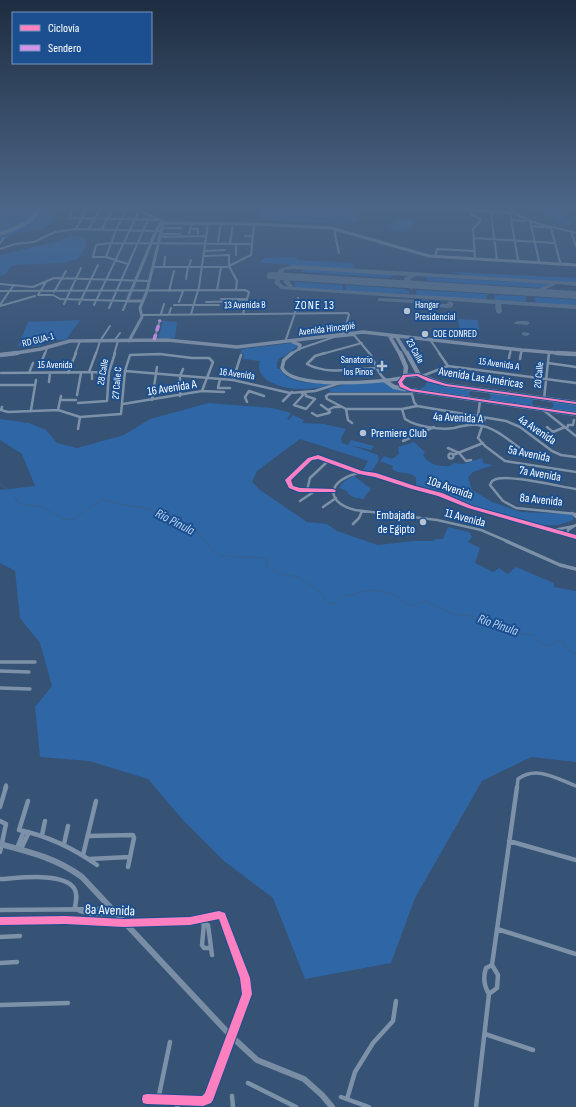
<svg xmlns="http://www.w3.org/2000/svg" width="576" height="1107" font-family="'Sofia Sans Condensed',sans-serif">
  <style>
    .green { fill: #2f66a5 }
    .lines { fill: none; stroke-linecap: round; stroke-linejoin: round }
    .stream { stroke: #3b618d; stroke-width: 1 }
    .river { stroke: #3b618d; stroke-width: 3.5 }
    .taxiway { fill: #5a728e; fill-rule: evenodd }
    .runway { fill: #5a728e; fill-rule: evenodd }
    .minor-far3 { stroke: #7d92a8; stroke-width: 2 }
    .minor-far2 { stroke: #7d92a8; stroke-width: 2.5 }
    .minor-far1 { stroke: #7d92a8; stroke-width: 3.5 }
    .minor { stroke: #7d92a8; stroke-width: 4.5 }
    .tertiary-far1 { stroke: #7d92a8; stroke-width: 2.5 }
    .tertiary { stroke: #7d92a8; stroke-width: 3.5 }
    .secondary-far1 { stroke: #798da4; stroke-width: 3 }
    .secondary { stroke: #798da4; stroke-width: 6 }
    .primary-far1 { stroke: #7d8ea7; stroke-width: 3.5 }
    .primary { stroke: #7d8ea7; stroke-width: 4.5 }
    .trunk { stroke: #7e90a7; stroke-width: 3.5 }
    .quiet { stroke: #d193ec; stroke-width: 3.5; stroke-dasharray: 6 3.5; stroke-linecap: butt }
    .cycleway-casing { stroke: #1b4f8f; stroke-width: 2 }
    .cycleway { fill: #ff80c0; fill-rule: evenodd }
    .poi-dot { fill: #b9c2ce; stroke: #1b4f8f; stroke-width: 1.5 }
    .labels { text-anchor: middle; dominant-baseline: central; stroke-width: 4; stroke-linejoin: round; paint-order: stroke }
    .far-street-label { font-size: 10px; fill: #fff; stroke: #1b4f8f }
    .far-poi-label { font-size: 10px; fill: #fff; stroke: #1b4f8f; text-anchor: start }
    .far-quarter-label { font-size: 12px; letter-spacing: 1px; fill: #fff; stroke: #1b4f8f }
    .street-label { font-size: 12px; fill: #fff; stroke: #1b4f8f }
    .poi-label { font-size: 12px; fill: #fff; stroke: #1b4f8f; text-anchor: start }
    .water-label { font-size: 13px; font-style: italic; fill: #b5d3f5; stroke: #1b4f8f }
    .near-street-label { font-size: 14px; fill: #fff; stroke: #1b4f8f }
  </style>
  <rect width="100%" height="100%" fill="#365274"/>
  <!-- green -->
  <path class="green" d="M0,208H57L54,221L41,229L20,232L0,241Z
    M252,208H371L361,212L355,216L362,220L346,224L261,220L260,211Z
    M535,208H568L570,210L565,212L563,215L573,226L561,224Z
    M398,218L415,221L407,232L389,228Z
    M73,235L85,238L86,246L78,259L63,263L13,265L5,274L0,276V255L55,242Z
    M297,257V260L353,263L355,267L352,269L260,263L264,258Z
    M305,269L395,275H396L388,278L301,272L302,270Z
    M451,272L576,278V282L467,276Z
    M426,277H429L551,284L542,288L428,281Z
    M295,282L343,285V291L297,288L294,286Z
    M346,285L404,289L409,291V294L346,291Z
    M419,290L488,294L486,300L416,296V291Z
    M494,295L526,296V302L495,300Z
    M534,297L576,300V306L536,303Z
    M458,319L478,320L479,330H460Z
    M80,320L66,340H44L43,344L40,346H18L28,322Z
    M163,321L177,322L175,338H158Z
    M292,343L297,345V347L283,357H281L277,362V369H280C290,386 319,383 336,383C326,386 316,389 305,389C289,390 253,383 260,361L243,359L244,354L240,353L242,349Z
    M384,381L409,391L410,392H331L328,389L349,383Z
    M427,381L471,391L469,394L471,398L419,390L425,386Z
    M489,393L534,399L532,403L534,407L488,400L491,397Z
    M551,401L576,405V413L552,408L554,406Z
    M209,403L272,408L291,413L287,419L292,420L289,419L293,415L304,420L302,423L324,424L346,429L341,438L342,443L348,445L351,440L374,446L371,450L350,445L378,455L379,460L372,471L363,470L368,461L300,439L257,471L252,482L260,490L307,522L327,524L337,531L378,545L413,541H433L436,539H443L448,527L469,532L472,537L468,542L480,548L475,563L493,572L499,568L508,574L516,567L554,583V587L576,591V762L531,757L482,781L415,898L391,963L305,979L273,898L224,861L182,819L148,779L89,761L40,757L35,707L52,686L40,643L20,618L15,571L0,563V490L35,486L22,454L0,440V419L29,423L46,430L57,443L77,448L124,435L150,419Z
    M414,442L425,452L423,455C429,465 440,467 450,466L454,463L463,464L482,458L483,463L493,465L473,472L468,477L472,490L492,502L521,512L570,514L573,516V520L558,525H543L473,506L459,501L447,493L416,485V477C408,471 399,475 392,469L393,466L380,461L384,456L392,459L399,454L398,447Z
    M354,476L371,489L365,496L364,499C358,498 349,498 347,491L339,488L344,481Z"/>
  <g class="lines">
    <!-- stream -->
    <path class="stream" d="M0,483C3,489 9,488 13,493C16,497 16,501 20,504L42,507L64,519L72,520L103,499L114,503L149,509L174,519L197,532L213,551L221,556L267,558L266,566L281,574L298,577L322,593L325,596V600L329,604L336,603L343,596C350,596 355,594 361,592C381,587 395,594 410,606L425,601L453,614L486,618L514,633L534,635L540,642L549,646L558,641H564L567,650L576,654"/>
    <!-- river -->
    <path class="river" d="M0,226L14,223L15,219L19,215L18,212L11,208"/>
    <!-- taxiway -->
    <path class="taxiway" d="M293,265L576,282V286L557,284L535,294L533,293V291L550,284L416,276L410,279L415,287L412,289C408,288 405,282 404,278L408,276L293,269L284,270L283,274L286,277L280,280V283L284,286L288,287L283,281L293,275L296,277L289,281L293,286L292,287L576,305V309L502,304L501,305L502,312L499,314L496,312L495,305L496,304L281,289L274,283L276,278L280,277L277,274L279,269Z
      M557,292L576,295V299L555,295L554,294Z
      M380,298L437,301L440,304H447L448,302L450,301L453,303V306L450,308L434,307L432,306V304L378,301V299Z
      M517,321H527L530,323L527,325L515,324L514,323Z
      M524,332L529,333L530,334L527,336L522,335V333Z"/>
    <!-- runway -->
    <path class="runway" d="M273,272L576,291V299L268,279L266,276L268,273Z"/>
    <!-- minor-far3 -->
    <path class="minor-far3" d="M75,208L69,218L161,220
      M93,208L126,209
      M132,208L163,221
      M473,208L471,214L481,220L473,229L475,259
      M510,208C527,226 554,226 576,233
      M464,210L514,213
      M491,212L497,260
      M510,213L518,260
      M511,220L524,221
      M530,221L539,261
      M532,226L551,228L560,262
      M89,228L101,208
      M161,228H182
      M76,229L87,208
      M102,229L113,209
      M191,229H198V233
      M336,229L335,234L339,253
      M571,231L576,246
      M189,233L192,223
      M160,234H180
      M245,236H253
      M159,237L206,236
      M474,238L555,243
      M218,241L221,224
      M0,243L4,238
      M230,244L233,223
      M236,244V255
      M0,249L15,244L34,242L55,232L76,229L160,231
      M204,251L225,250
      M204,256L229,255V266L237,281L236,290
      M106,257L116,230L127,208
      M435,257L437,249L475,251
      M128,264L106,257H93L96,245L111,243L252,244
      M229,266L251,255L254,224
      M153,267H229
      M164,267L165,257
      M189,267L191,260
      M186,279L188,267
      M46,282L38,295H53L60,299L127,301L123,310
      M0,284L33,287L54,278L149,281
      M217,290L221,267
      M0,291L245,290L249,292L243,314
      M169,291L174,271
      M54,292L66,271
      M221,299H247
      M179,302L183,291
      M206,302L247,301
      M64,304L81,268
      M79,304L98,265
      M0,305L13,286
      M94,305L139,211
      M174,305H219
      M0,306L35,296
      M109,308L150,215
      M161,314L164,304
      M169,314L171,308
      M191,314L199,287L208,223
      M142,315L348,313L349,315L343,334
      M154,340L160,320
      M114,341L120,333
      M431,341L440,354
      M285,342L295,313L298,298
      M299,349L334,337L354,335L370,354
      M45,354L47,348
      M75,354L80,341
      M96,354L100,341L110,326
      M114,354L118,341
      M322,354L362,343
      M510,354L511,349
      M521,354L522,350
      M549,354V352"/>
    <!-- minor-far2 -->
    <path class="minor-far2" d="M325,353L315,356L307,364C326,375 355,369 376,368
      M369,353C377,362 375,372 386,380
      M439,353L448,366
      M509,358L510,353
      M520,359L521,353
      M41,363L45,353
      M548,363L576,367
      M125,371L233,380L290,393L315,391L340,383
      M89,372L96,353
      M1,373L109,372
      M29,373L33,363
      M68,373L76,353
      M92,373V379
      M422,376L448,366L576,383
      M220,379L218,388H230
      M233,380L241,355
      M49,382L50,373
      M0,385H35
      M302,393L303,395L294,405L306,409L315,399L306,396L305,392
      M329,394L326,396L327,399L346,409H402L417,406L506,421L520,427L552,451L561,455L576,457
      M329,394H412
      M412,394L414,402L417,406
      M77,395L81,373
      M180,396V376L183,369
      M544,399L549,353
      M61,400H76
      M152,400L157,367
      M283,401L292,392
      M247,402L245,397L249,391L264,396
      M78,403L107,401L109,372L115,353
      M123,404L202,391L224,392
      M321,405L328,410
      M2,407L1,410L8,412L58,410L80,417L121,414L125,371L130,355L160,354L192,358H209L213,362L202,391
      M346,409L348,420L352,423
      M402,409L405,419C417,427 440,430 454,428C462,426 470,424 478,425C498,428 511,443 527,453
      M542,409L576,436
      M31,410L36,380
      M58,410L61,396
      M312,413L317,416L329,413L330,412L328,410L334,407H340
      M478,416L480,401
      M485,418L478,438L485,446L505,461L576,472
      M547,427L553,432L565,427
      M78,429L80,417
      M567,429L568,425H573L574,420
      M403,441L434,427
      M448,448L459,453L466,461L471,460
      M448.5 456a2.5 2.5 0 1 1 5 0a2.5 2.5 0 1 1-5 0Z
      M453,455L483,443
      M359,473C330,479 322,501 355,510L437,520L481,530L509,542
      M576,489C561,487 505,473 494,480C491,481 491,483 490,485L503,501L516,508L576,514
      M307,490L310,478L328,461
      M333,491L299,490L291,487L288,480L310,459L318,457L361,473L376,475L414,488L440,494L470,507L576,537
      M300,501L315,491
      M323,507L336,498
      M572,513L576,517
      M353,524L359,518L362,511
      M554,530L574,526
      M567,535L568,530L576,525"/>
    <!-- minor-far1 -->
    <path class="minor-far1" d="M506,541L560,565L576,569
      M0,662H35
      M0,671L29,672
      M0,688L30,689
      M5,788L6,785
      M517,788L518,779C537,765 557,779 576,786"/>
    <!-- minor -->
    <path class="minor" d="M28,801L19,830C48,836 73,848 97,865
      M0,807L6,787
      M0,821L6,824L0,852
      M42,835L45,821
      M88,836L133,835L134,838L128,867
      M509,841L576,860
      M64,844L68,826
      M17,848L24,831
      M21,849L29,832
      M83,855L96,801
      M89,859L130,857
      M1,879C19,878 63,872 74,888C78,894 76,901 75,907L78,910
      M0,910L111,909
      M80,911L92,914H116
      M196,920L208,925L212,955
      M0,921L65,920L124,923L190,921L219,915L222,916L245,978L247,994L209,1096L203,1101L147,1099
      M204,923L202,945L204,948H211
      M497,929L576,954
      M0,937L20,936
      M0,963L17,962
      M489,994L497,988L498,975L492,965L517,787
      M0,1005L68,1003
      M485,1034L533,1050
      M248,1083L296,1107
      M232,1096L233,1107
      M341,1097L369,1107
      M347,1099L355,1072L373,1043L393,1021L396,1001
      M158,1100L170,1042
      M177,1107L179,1101
      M476,1107L489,994C484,986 483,977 486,968L492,965"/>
    <!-- tertiary-far1 -->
    <path class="tertiary-far1" d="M291,354L299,349"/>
    <!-- tertiary -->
    <path class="tertiary" d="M292,353L284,360L282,368C292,390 381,382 402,378"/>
    <!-- secondary-far1 -->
    <path class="secondary-far1" d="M164,223L254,224L331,228L429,256L576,265
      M143,301H127L156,231L161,223
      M129,341L142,317L140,308L147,291L163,224"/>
    <!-- secondary -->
    <path class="secondary" d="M0,844C30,852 56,858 82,877L231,1036L257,1060L304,1079L322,1095L332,1107"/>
    <!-- primary-far1 -->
    <path class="primary-far1" d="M389,335L400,354
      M396,336L407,354
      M293,342L300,345L299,349
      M10,354L41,349L70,341L167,340L237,347L363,332L522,350L570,354"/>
    <!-- primary -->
    <path class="primary" d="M400,353L406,367L405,376
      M407,353L419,375
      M557,353L576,354
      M0,355L17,353
      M384,380L394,387L405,389
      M576,403L446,385L418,375L405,376L400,382L402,386L410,390L576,414"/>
    <!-- trunk -->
    <path class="trunk" d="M0,234C15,228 34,224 39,208"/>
    <!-- quiet -->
    <path class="quiet" d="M154,340L160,320"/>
    <defs>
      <path id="cycleway" d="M418,374L431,379L446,384L576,402V404L446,386L427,381L417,376L406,377L402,382L404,385L411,389L576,413V415L410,391L400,387L398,382L403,375Z
        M318,455L362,471L376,473L415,486L442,493L472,506L576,535V539L468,508L438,496L412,489L375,477L359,474L318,459L312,460L291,480L293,486L300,488L333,489L335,490L336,491L335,492H299L289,488L285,480L286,479L308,458Z
        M219,911L225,913L226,916L250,978L252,994L213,1100L211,1103L203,1106L147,1104L143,1103L142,1099L143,1095L147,1094L202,1096L205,1093L242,994L240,978L219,919L190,925L124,927L65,924L0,925V917L65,916L124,919L190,917Z"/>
    </defs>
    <!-- cycleway casing -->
    <use href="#cycleway" class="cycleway-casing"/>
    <!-- cycleway -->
    <use href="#cycleway" class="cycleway"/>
  </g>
  <!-- sky -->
  <linearGradient id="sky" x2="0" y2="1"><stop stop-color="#1e2d40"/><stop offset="0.57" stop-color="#4c6688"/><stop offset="1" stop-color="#4c6688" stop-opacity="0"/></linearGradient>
  <rect width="576" height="363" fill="url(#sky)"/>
  <!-- markers -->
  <g class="poi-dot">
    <circle cx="407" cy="311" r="4"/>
    <circle cx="425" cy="334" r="4"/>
    <path d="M380 360h4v4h4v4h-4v4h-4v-4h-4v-4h4z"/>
    <circle cx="363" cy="433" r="4"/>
    <circle cx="423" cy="522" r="4"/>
  </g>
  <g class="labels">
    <!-- far-street labels -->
    <g class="far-street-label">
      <text transform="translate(245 305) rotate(-1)">13 Avenida B</text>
      <text transform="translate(327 329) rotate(-7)">Avenida Hincapié</text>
      <text transform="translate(38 340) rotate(-14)">RD GUA-1</text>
      <text transform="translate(415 351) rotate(61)">23 Calle</text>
      <text transform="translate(499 364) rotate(8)">15 Avenida A</text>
      <text x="55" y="365">15 Avenida</text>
      <text transform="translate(103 372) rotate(-80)">28 Calle</text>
      <text transform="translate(237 374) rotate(8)">16 Avenida</text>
      <text transform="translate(539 375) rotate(-84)">20 Calle</text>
      <text transform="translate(117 383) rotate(-85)">27 Calle C</text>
    </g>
    <!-- far-poi labels -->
    <g class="far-poi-label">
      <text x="415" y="305">Hangar<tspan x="415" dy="12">Presidencial</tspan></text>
      <text x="433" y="334">COE CONRED</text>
      <text x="373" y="360" text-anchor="end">Sanatorio<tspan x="373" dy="12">los Pinos</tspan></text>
    </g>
    <!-- far-quarter labels -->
    <g class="far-quarter-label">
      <text x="315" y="305">ZONE 13</text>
    </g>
    <!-- street labels -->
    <g class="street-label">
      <text transform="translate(481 378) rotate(9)">Avenida Las Américas</text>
      <text transform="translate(172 388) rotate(-9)">16 Avenida A</text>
      <text transform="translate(458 418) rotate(3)">4a Avenida A</text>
      <text transform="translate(537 430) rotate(34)">4a Avenida</text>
      <text transform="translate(529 454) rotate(12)">5a Avenida</text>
      <text transform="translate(540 474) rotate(10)">7a Avenida</text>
      <text transform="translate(450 488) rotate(19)">10a Avenida</text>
      <text transform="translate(541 500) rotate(6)">8a Avenida</text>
      <text transform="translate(465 518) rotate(15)">11 Avenida</text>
    </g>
    <!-- poi labels -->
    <g class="poi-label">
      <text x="371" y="433">Premiere Club</text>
      <text x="415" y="515" text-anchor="end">Embajada<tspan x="415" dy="14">de Egipto</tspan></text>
    </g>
    <!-- water labels -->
    <g class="water-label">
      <text transform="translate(175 522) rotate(27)">Río Pinula</text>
      <text transform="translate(498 625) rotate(19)">Río Pinula</text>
    </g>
    <!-- near-street labels -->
    <g class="near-street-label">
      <text transform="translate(110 910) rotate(2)">8a Avenida</text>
    </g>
  </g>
  <!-- legend -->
  <rect x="12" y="12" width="140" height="52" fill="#1b4f8f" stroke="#7695bc"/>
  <rect x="20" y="25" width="20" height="6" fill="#ff80c0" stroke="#7695bc"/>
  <text x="48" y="32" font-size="12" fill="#ffffff">Ciclovía</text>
  <rect x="20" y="45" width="20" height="6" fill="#d193ec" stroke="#7695bc"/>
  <text x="48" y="52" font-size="12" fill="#ffffff">Sendero</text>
</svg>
